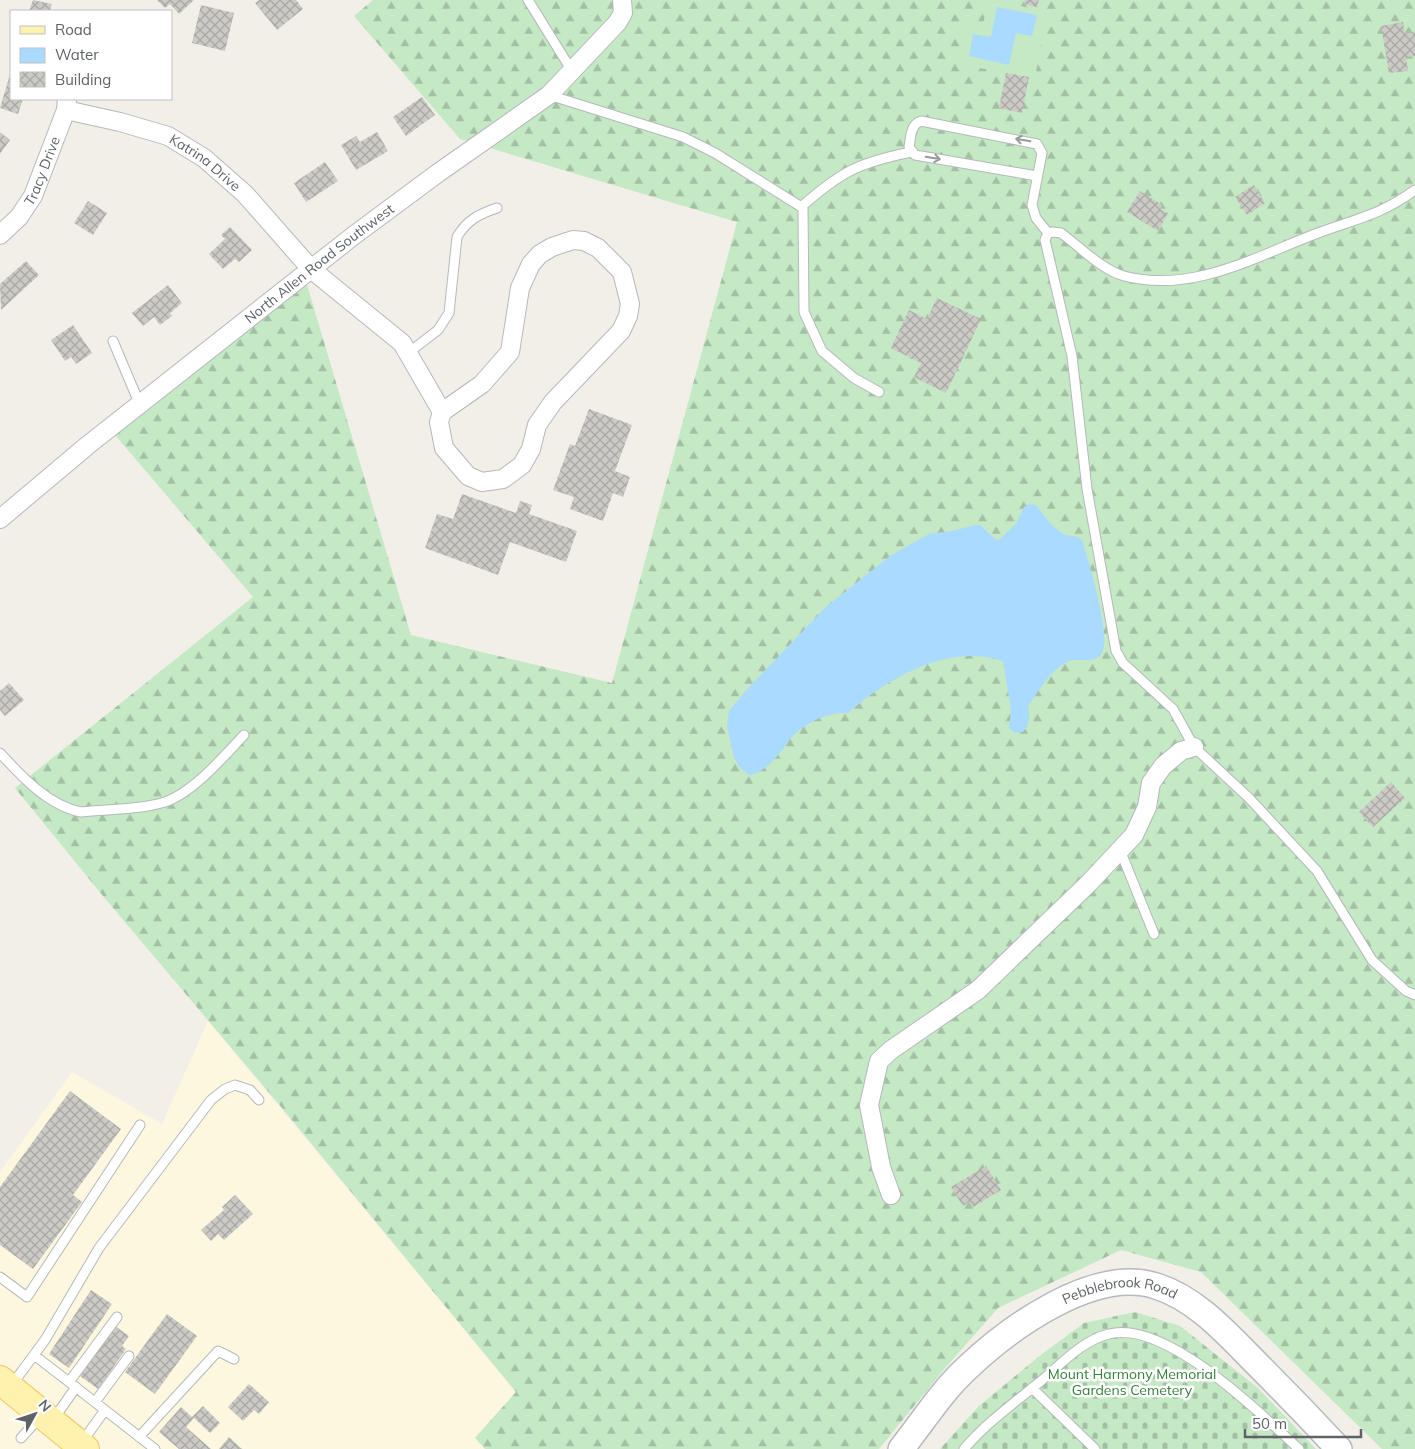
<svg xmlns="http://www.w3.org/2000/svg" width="1415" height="1449" font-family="Mulish,sans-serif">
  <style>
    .commercial { fill: #fef7e0 }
    .forest { fill: url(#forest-firs) }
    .cemetery { fill: url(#cemetery-stones) }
    .garden { fill: #c5e8c5 }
    .water { fill: #aadaff }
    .building { fill: url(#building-cross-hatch) }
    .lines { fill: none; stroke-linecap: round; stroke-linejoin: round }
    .lane-casing { stroke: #b5b8bc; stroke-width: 11 }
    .street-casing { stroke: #b5b8bc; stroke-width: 20 }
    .secondary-casing { stroke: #b6babf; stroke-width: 28 }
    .primary-casing { stroke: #f2c960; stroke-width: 30 }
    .lane { stroke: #fff; stroke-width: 9 }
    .street { stroke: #fff; stroke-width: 18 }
    .secondary { stroke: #fff; stroke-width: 25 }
    .primary { stroke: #fff2af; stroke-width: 28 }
    .oneway { stroke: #979a9d }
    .labels { text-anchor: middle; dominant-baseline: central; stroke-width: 5; stroke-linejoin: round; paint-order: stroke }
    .street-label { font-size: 14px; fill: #5f6368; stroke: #fff }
    .park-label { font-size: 14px; fill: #348238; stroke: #fff }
  </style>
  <defs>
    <pattern id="forest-firs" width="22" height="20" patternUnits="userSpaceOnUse" patternTransform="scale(1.25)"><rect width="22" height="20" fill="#c5e8c5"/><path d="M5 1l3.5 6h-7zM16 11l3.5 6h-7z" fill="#a3c0a4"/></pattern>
    <pattern id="cemetery-stones" width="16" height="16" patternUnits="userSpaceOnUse" patternTransform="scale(1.25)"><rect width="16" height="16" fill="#c5e8c5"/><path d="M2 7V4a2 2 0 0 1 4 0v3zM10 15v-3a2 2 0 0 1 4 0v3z" fill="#a3c0a4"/></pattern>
    <pattern id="building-cross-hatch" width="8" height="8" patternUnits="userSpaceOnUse" patternTransform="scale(1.25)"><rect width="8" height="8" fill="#cccac5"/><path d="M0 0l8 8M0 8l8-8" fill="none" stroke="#a9a8a4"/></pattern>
  </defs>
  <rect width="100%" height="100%" fill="#f1efe8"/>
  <!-- commercial -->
  <path class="commercial" d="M208,1021L516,1392L475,1437L485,1449H0V1172L72,1072L162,1124Z"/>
  <!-- forest -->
  <path class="forest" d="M373,0H1415V1449H1382L1201,1272L1121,1250L998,1308L946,1367L879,1449H485L475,1438L516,1392L277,1102L103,896L15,788L253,597L110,429L302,268L411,635L612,683L737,222L460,139L354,16Z"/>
  <!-- cemetery -->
  <path class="cemetery" d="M1135,1312L1180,1326L1258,1388L1316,1449H940L979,1406L1042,1354L1084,1323Z"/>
  <!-- garden -->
  <path class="garden" d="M988,0L1047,11L1035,78L957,64L965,22L983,25Z"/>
  <!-- water -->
  <path class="water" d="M997,7L1037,15L1032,36L1016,33L1009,65L969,56L973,34L991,37Z
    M1029,504L1036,505C1044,515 1052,528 1064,534C1071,537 1076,535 1082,540C1088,560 1114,642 1100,656C1092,663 1079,658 1070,661C1051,668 1040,690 1028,706C1030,716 1030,724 1023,732L1015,733L1009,728L1011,710L1003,661C947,643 889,678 848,713C827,711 799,726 787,743C778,756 765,773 749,775L739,767L734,757L727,726L729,711L749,687L826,607L890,556L929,534L952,531L976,525H980L995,539L999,540L1016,524L1024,507Z"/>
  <!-- building -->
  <path class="building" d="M33,0L52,4L50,11H29Z
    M157,0H194L179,14L170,4L165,8Z
    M259,0H296L303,9L277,30L255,3Z
    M1025,0H1039L1037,7L1024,4Z
    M201,5L234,13L225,51L192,43Z
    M1403,22L1405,34L1415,32V56L1406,57L1408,71L1389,73L1381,26Z
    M11,71V99H23L18,114L0,108Z
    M1006,73L1029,77L1022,113L999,108Z
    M422,97L435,115L406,136L393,117Z
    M0,132L10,140L0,154Z
    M377,132L388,151L356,170L341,145L356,136L360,142Z
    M325,162L338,181L306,202L294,183Z
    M1254,185L1265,203L1247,215L1235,197Z
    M1140,191L1162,205L1160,209L1168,213L1158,231L1127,212Z
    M88,201L107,213L93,235L74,223Z
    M230,227L252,250L239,262L235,259L223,269L209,254L225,239L221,235Z
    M26,261L39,275L1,310L0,284Z
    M168,285L182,303L170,313L172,316L160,325L154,317L143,326L132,313Z
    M937,298L981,319L946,393L914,377L921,363L891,348L909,310L927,319Z
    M73,325L92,353L76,364L71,357L65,361L51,340Z
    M589,409L632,425L615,471L630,477L623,497L613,493L603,521L570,509L574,497L553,490L570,444L575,446Z
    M462,494L516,513L520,501L532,505L529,514L577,531L566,562L510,542L498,575L425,548L437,514L453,519Z
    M9,683L24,700L5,716L0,710V691Z
    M1391,782L1405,798L1373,827L1359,812Z
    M70,1091L121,1129L73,1195L82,1202L33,1269L0,1245V1187Z
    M986,1166L1001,1190L973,1207L969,1202L963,1206L951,1187Z
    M235,1195L253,1214L224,1240L218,1234L211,1241L201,1230L224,1210L222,1207Z
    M91,1290L112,1304L69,1368L49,1354Z
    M167,1314L197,1336L155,1394L125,1372Z
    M115,1326L129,1336L122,1346L126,1349L98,1389L80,1376Z
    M249,1384L269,1402L259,1414L254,1410L243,1421L228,1407Z
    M203,1406L220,1423L210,1433L194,1418L186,1427L211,1449H179L159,1432L181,1407L192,1417Z
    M229,1437L242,1449H219Z"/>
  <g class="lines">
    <defs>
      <path id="lane" d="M528,0L572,71
        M549,95L683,137L715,153L803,208L804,312L822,351L854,378L879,392
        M1037,176L915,155L909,147C911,137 910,125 921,121L1037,144L1042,153L1032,205L1036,218L1048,233
        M1415,190C1381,215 1355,219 1318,233C1256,256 1193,294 1124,276C1102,270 1080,247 1061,233L1053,232L1048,233L1045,240L1072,356L1087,489L1116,651L1123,663L1173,709L1194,747L1249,798L1317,871L1372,960L1406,991L1415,995
        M801,207C842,171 858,163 911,152
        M113,341L140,405
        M408,353L438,330L449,313L457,237C467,220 479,214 497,208
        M0,753C22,777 49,806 81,812C108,809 139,810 165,802C193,793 224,756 244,735
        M1120,850L1154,934
        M0,1277L27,1297L140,1125
        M117,1317L69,1382L155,1449
        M34,1355L69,1382
        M11,1386L45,1340L99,1248L211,1100L225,1089L235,1085L250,1090L259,1100
        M1032,1388L1095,1449
        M95,1402L129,1356
        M53,1420L76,1387
        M139,1437L218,1351L234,1359
        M21,1438L40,1417
        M82,1442L105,1410
        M964,1449C986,1423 1014,1403 1041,1381C1061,1364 1083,1340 1109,1334C1165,1319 1260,1413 1299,1449"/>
      <g id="street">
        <path id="s1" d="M66,110L120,122L168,136L204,158L245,194L311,269L402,343L442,412"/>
        <path id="s2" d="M0,235L19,217L33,196L66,110L67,99"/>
        <path d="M573,240L584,241L598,248L622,272L630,304L628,316L621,331L553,402L537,425L531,449L522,465L503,479L482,482L468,476L444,448L439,422L442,412L482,384L510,352L520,288L531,264L540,254L552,247Z"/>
        <path id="s3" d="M0,519L88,445L353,236L438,173L549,95L617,23L623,13L622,0"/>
        <path d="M891,1195L881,1167L869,1105L879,1061L891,1050L978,990L1089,883L1134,835L1147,807L1151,783L1163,766L1181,751L1194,747"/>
      </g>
      <g id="secondary">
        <path id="s4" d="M901,1449C922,1423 941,1392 966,1369C1008,1329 1093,1266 1156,1286C1198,1299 1230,1337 1260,1367C1287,1394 1313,1421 1339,1449"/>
      </g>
      <path id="primary" d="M0,1380L85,1449"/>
    </defs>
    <!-- lane casing -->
    <use href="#lane" class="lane-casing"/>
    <!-- street casing -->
    <use href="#street" class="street-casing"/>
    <!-- secondary casing -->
    <use href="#secondary" class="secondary-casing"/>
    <!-- primary casing -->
    <use href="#primary" class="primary-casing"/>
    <!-- lane -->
    <use href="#lane" class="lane"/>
    <!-- street -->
    <use href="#street" class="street"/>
    <!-- secondary -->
    <use href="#secondary" class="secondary"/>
    <!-- primary -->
    <use href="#primary" class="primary"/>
  </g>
  <!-- one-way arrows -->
  <defs><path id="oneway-shaft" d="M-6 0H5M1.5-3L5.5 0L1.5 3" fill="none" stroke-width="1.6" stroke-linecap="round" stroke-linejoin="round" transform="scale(1.25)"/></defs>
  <g class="oneway">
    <use href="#oneway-shaft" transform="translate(1023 140) rotate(-170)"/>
    <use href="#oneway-shaft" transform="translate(933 158) rotate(10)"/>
  </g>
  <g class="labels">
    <!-- street labels -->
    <g class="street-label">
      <text stroke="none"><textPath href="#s1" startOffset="151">Katrina Drive</textPath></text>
      <text stroke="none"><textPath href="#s2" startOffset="78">Tracy Drive</textPath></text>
      <text stroke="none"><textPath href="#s3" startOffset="409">North Allen Road Southwest</textPath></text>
      <text stroke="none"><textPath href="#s4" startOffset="282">Pebblebrook Road</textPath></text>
    </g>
    <!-- park labels -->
    <g class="park-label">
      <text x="1132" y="1374">Mount Harmony Memorial<tspan x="1132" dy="16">Gardens Cemetery</tspan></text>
    </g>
  </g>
  <!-- legend -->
  <rect x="10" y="10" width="162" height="90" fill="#ffffff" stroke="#bfc1c3"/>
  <rect x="20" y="26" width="25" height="8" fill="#fff2af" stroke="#bfc1c3"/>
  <text x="55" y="35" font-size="15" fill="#5f6368">Road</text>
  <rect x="20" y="48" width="25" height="15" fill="#aadaff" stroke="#bfc1c3"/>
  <text x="55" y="60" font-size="15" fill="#5f6368">Water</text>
  <rect x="20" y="72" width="25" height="15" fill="url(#building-cross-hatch)" stroke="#bfc1c3"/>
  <text x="55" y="85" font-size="15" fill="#5f6368">Building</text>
  <!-- north arrow -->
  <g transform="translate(35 1414) rotate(50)" stroke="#ffffff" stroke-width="4" paint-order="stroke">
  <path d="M0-4L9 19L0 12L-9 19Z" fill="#5f6368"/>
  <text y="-8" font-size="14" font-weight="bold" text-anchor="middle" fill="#5f6368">N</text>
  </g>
  <!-- scale -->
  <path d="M1245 1429v8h116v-8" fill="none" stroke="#5f6368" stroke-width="2.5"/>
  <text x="1252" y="1429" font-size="15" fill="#5f6368" stroke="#ffffff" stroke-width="4" paint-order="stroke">50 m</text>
</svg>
